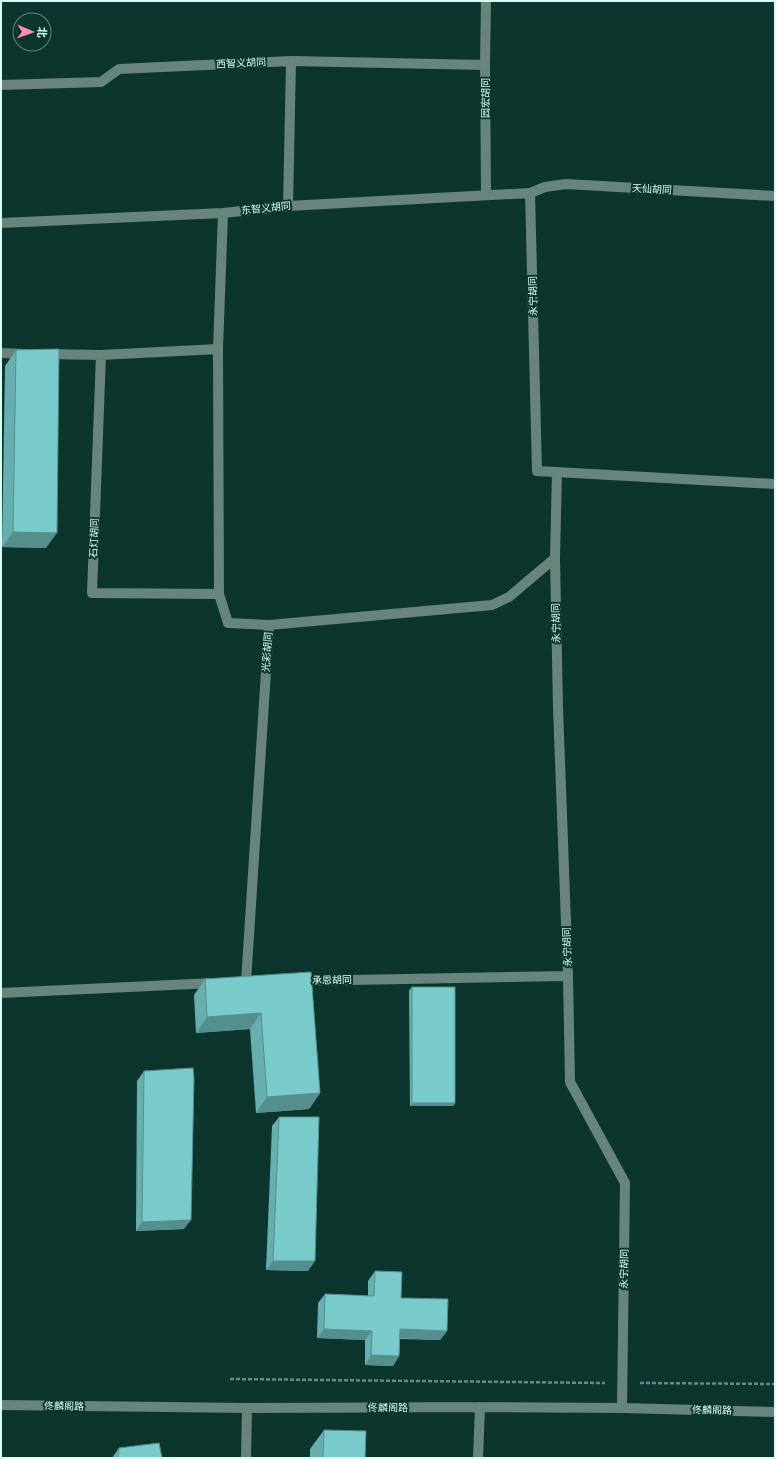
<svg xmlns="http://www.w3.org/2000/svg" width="776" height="1459" font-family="Lora,'Noto Sans SC',serif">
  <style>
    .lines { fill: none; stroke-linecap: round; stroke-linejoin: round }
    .path { stroke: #648c81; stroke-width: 2.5; stroke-dasharray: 4 2; stroke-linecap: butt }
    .minor { stroke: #67857c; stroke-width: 10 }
    .wall { fill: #67afae }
    .shaded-wall { fill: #548e8d }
    .building { fill: #78cbca; stroke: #548e8d }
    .labels { text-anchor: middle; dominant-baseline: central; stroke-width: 4; stroke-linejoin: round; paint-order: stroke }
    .street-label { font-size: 10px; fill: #dafff3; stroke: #0c362d }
  </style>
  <rect width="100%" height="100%" fill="#0c362d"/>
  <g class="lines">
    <!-- path -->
    <path class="path" d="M230,1379L605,1383
      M640,1383L775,1384"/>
    <!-- minor -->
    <path class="minor" d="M1,85L101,82L119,69L291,61L485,65
      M530,193L537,471L775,484
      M486,195L485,65L486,1
      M288,206L291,61
      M223,213L218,349L219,594L228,623L269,625
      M1,223L223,213L288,206L530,193L545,187L566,184L775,196
      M1,353L26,354
      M46,354L101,355L218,349
      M101,355L92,593L219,594
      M557,472L555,558L558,708L568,976L570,1082L625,1183L622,1408
      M298,981L568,976
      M246,982L269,625L492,605L509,597L555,558
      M1,993L214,983
      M1,1405L247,1408L480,1407L622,1408L775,1412
      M246,1458L247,1408
      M478,1458L480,1407"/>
  </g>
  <!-- wall -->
  <path class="wall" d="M16,350L46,548L2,547L5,366Z
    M311,972L320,1093L309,1109L256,1113L250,1029L196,1033L194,995L205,979Z
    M412,987L455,1103L453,1106H410L409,990Z
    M144,1071L184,1229L136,1231L137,1081Z
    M279,1117L308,1271L266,1270L272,1126Z
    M375,1271L401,1298L447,1331L440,1340L400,1339L399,1356L393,1366L365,1365V1340L317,1338L318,1303L325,1294L368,1296V1281Z
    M324,1430L365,1458H310V1449Z
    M119,1448L162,1458H112Z"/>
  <!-- shaded-wall -->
  <path class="shaded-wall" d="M13,532L57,533L46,548L2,547Z
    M261,1013L250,1029L196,1033L207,1017Z
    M320,1093L309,1109L256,1113L267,1097Z
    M412,1103H455L453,1106H410Z
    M191,1220L184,1229L136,1231L142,1222Z
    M273,1261H315L308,1271L266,1270Z
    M324,1329L372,1331L365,1340L317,1338Z
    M400,1329L447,1331L440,1340L394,1338Z
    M371,1355L399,1356L393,1366L365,1365Z"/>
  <!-- building -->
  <path class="building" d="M59,349L57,533L13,532L16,350Z
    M311,972L320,1093L267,1097L261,1013L207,1017L205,979Z
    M412,987H455V1103H412Z
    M193,1068L194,1078L191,1220L142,1222L144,1071Z
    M279,1117H319L315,1261H273Z
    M375,1271L402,1272L401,1298L448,1299L447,1331L400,1329L399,1356L371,1355L372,1331L324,1329L325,1294L374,1296Z
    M324,1430L366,1431L365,1458H323Z
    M159,1443L162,1458H118L119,1448Z"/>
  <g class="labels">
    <!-- street labels -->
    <g class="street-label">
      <text transform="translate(241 63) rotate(-3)">西智义胡同</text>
      <text transform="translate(485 98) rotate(-90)">园宏胡同</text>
      <text transform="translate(652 189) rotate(3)">天仙胡同</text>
      <text transform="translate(266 208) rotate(-6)">东智义胡同</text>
      <text transform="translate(533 296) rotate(-91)">永宁胡同</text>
      <text transform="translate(94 538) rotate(-88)">石灯胡同</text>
      <text transform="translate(556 623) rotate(-91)">永宁胡同</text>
      <text transform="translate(267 652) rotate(-86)">光彩胡同</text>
      <text transform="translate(567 947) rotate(-92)">永宁胡同</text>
      <text transform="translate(332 980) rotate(-1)">承恩胡同</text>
      <text transform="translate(624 1269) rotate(-89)">永宁胡同</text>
      <text transform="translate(64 1406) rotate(1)">佟麟阁路</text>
      <text x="388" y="1407">佟麟阁路</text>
      <text transform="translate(712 1410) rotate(1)">佟麟阁路</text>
    </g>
  </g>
  <!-- border -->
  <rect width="776" height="1459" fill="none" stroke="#dafff3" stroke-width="4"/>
  <!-- north arrow -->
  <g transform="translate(32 32) rotate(92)"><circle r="19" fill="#0c362d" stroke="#5e867c"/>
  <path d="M0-3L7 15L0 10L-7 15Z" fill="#fe8ebc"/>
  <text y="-6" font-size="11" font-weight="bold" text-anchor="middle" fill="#dafff3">北</text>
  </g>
</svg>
